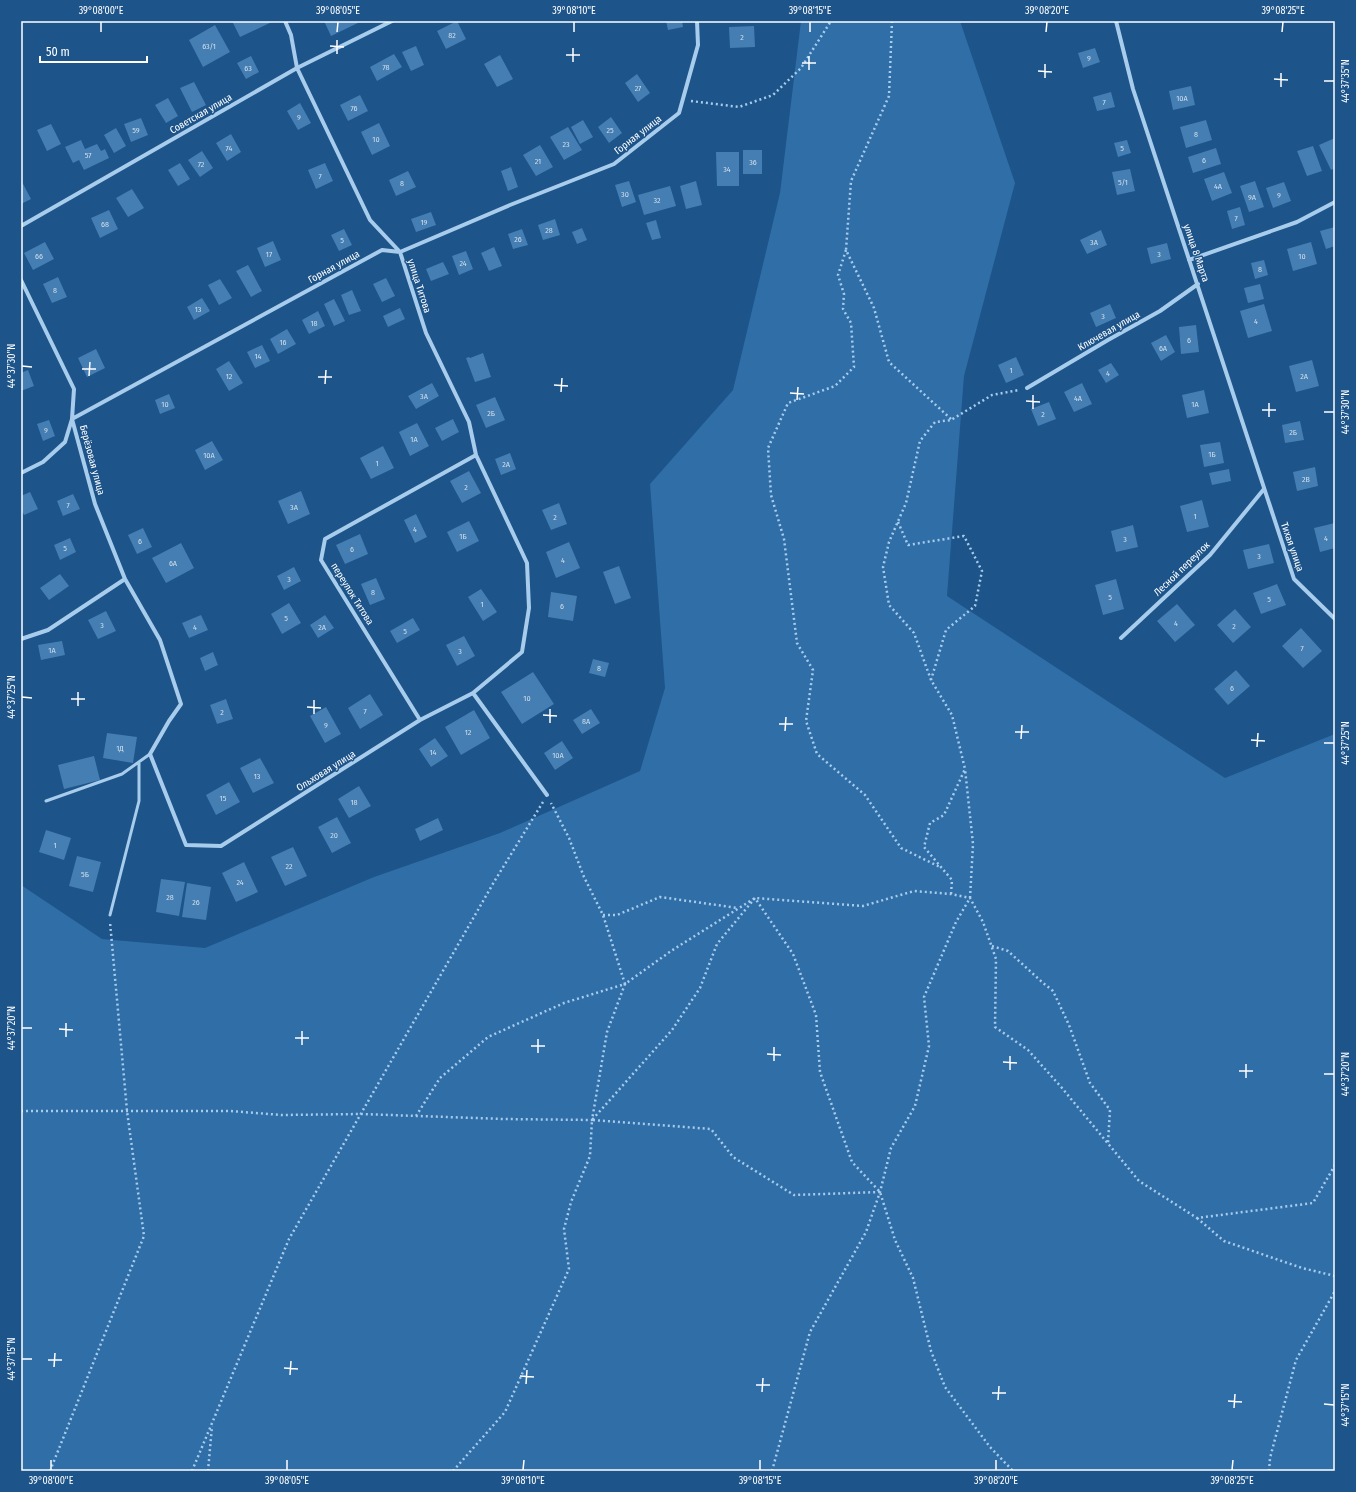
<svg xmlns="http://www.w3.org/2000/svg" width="1356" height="1492" font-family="'Fira Sans Condensed',sans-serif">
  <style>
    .green { fill: #306ea8 }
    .building { fill: #457eb2 }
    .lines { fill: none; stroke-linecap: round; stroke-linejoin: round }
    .path { stroke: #a8ccec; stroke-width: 2.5; stroke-dasharray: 2 3; stroke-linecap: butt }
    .lane { stroke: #a8ccec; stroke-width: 3 }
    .street { stroke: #a8ccec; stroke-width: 4 }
    .ticks { fill: none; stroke: #fff; stroke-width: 1.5 }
    .labels { text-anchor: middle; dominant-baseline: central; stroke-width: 3; stroke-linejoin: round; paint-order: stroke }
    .number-label { font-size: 8px; fill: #d0dfec }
    .street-label { font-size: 10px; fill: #fff; stroke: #1d548a }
    .neatline { fill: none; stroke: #fff; stroke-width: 1.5 }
    .ticks-label { font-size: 10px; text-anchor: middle; fill: #fff }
  </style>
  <rect width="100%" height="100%" fill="#1d548a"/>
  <!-- green -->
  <path class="green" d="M801,21H960L1015,183L964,376L947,596L1225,778L1335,734V1471H21V885L102,939L205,948L374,877L500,833L640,771L665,688L650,484L733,390L780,193Z"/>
  <!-- building -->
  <path class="building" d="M232,21H274L240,37Z
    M324,21H362L331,36Z
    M457,21L466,39L446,49L437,31Z
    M666,21H682L683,27L668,30Z
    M215,25L230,52L203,67L189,40Z
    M754,26L755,47L730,48L729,27Z
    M416,46L424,65L411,71L402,52Z
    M1095,48L1100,62L1083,68L1078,53Z
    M394,54L402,67L377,81L370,67Z
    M500,55L513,79L497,87L484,64Z
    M251,56L259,72L246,79L237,63Z
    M637,74L650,93L638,102L625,83Z
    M194,82L206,105L192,112L180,88Z
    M1191,86L1195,105L1173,110L1169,91Z
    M1111,92L1115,107L1097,111L1093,97Z
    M360,95L368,111L348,121L340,105Z
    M168,98L178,116L166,123L155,105Z
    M300,103L311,123L298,130L287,111Z
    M611,117L622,133L609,143L598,127Z
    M141,118L148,135L131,142L124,124Z
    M583,120L593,137L580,144L571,127Z
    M1206,120L1212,140L1186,148L1180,127Z
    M379,123L390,146L372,155L361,132Z
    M51,124L61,144L47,151L37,130Z
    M568,127L582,150L564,160L550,137Z
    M116,128L126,146L114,153L104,135Z
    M231,134L241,152L227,161L216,143Z
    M1335,138V168L1331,170L1319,145Z
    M81,140L85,149L97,144L101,151L105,149L109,158L84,170L79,160L73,163L65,147Z
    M1127,140L1131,153L1118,157L1114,143Z
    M540,145L553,167L536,176L523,155Z
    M1313,146L1322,171L1307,176L1297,151Z
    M1216,148L1221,164L1193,173L1188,157Z
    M743,150H762V174H743Z
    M202,151L213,168L200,177L188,160Z
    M716,152H739V186H717Z
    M180,163L190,179L178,186L168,170Z
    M325,163L333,181L316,189L308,170Z
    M511,167L518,187L508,191L501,171Z
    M1130,169L1135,191L1117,195L1112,172Z
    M408,171L416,187L396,196L389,180Z
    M1224,172L1232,193L1212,201L1204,179Z
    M21,180L31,199L21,204Z
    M629,181L636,202L622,207L615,185Z
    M696,181L702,205L686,209L680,186Z
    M1255,181L1264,207L1249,212L1240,186Z
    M1284,182L1291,201L1273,208L1266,188Z
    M670,186L676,206L644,215L638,195Z
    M132,189L144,208L128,217L116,198Z
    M1240,207L1245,225L1232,229L1227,211Z
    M109,210L118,229L100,238L91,218Z
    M431,212L436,225L416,232L411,219Z
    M555,219L560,235L543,240L538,225Z
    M656,220L661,238L652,240L646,223Z
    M1335,227V246L1326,249L1320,231Z
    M582,228L587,240L577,244L572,232Z
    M344,229L352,245L339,251L331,235Z
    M522,229L528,245L513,249L508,234Z
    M1101,230L1107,245L1087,254L1080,240Z
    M273,241L281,260L265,267L257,248Z
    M45,242L54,259L33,270L24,253Z
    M1311,242L1317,264L1293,271L1287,249Z
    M1167,243L1171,259L1151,264L1147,248Z
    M494,247L502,266L489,271L481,253Z
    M466,251L473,269L459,275L452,256Z
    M1264,260L1268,275L1255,279L1251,263Z
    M443,262L449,274L431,281L426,269Z
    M248,265L262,291L251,297L236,271Z
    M58,277L67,297L52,303L43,284Z
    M386,278L395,296L382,302L373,284Z
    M220,279L232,298L219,305L208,285Z
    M1260,284L1264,299L1248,303L1244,288Z
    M352,290L361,311L349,315L341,295Z
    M202,298L210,311L194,320L187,307Z
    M334,299L345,321L334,326L324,304Z
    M1110,304L1116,318L1096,327L1090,313Z
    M1264,304L1272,331L1248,338L1240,311Z
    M400,308L405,319L388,327L383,316Z
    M318,311L325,326L309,334L302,320Z
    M1196,325L1199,352L1181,354L1179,327Z
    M287,329L296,344L278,354L270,339Z
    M1166,335L1175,352L1161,361L1151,343Z
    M262,345L270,361L255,368L247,352Z
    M96,349L105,368L87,377L78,358Z
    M483,353L491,377L475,382L466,358L469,357L470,358Z
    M1016,357L1024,375L1006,383L998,365Z
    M1312,360L1319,386L1296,392L1289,366Z
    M229,361L243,383L229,391L216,369Z
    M1111,363L1119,375L1106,383L1098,370Z
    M28,370L34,386L21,391V373Z
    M432,383L439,396L416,409L408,396Z
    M1082,383L1092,404L1074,412L1064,392Z
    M1204,390L1209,413L1187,418L1182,395Z
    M169,394L175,408L160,414L155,400Z
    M495,397L505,420L486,428L476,405Z
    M1049,402L1056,419L1038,426L1031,409Z
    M453,419L459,432L442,441L435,428Z
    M49,420L55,436L43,441L37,424Z
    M1300,421L1304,440L1285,443L1282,425Z
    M417,423L429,446L410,456L399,432Z
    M212,441L223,460L205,470L195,450Z
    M1220,442L1224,463L1204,467L1200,445Z
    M383,446L394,468L371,479L360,458Z
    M510,453L516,469L501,475L495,459Z
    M1315,467L1318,486L1297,491L1293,472Z
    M1229,469L1231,481L1212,485L1209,473Z
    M469,471L481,493L462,503L450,481Z
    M301,491L310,514L288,524L278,501Z
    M30,492L38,509L24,515L21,509V496Z
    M73,494L80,509L63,516L57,501Z
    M1202,500L1209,527L1187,532L1180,506Z
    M559,503L567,524L551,530L542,510Z
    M416,514L427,537L415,543L404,520Z
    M469,521L479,541L457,552L447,532Z
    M1335,523V548L1320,552L1314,528Z
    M1133,525L1138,547L1116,552L1111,531Z
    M143,528L152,547L137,554L128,535Z
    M360,534L368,554L345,564L336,545Z
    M70,538L76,552L60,560L54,545Z
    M569,542L580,568L556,578L546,552Z
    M181,543L194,568L166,583L152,558Z
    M1269,544L1274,563L1248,569L1243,550Z
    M619,566L631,598L615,604L603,572Z
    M294,567L301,581L284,590L277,576Z
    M60,574L69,586L49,600L40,588Z
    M376,578L385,599L370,605L361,584Z
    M1116,579L1124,609L1103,615L1095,585Z
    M1277,584L1286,605L1261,614L1253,593Z
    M481,589L497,612L483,621L468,597Z
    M551,592L577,596L573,621L548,617Z
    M289,603L301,623L282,634L271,614Z
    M1177,604L1195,625L1175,642L1157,621Z
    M1235,609L1251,627L1233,643L1217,625Z
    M106,611L116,631L98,639L88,620Z
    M201,615L208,630L189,638L182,623Z
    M325,615L334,628L318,638L310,625Z
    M413,618L420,630L397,643L390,631Z
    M1301,628L1322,651L1303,668L1282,646Z
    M464,636L475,656L457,666L446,645Z
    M62,641L65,655L41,660L38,645Z
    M213,652L218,665L205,671L200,658Z
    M593,659L609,663L605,677L589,673Z
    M1236,670L1250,686L1228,705L1214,689Z
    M533,672L554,704L522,724L501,692Z
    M370,694L383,715L360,729L348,708Z
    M226,699L233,719L217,724L210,705Z
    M326,707L341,734L325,743L310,716Z
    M591,709L600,723L582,734L573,720Z
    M474,710L490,738L461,755L445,727Z
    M107,733L137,737L133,763L103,758Z
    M435,738L448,756L431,767L419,749Z
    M562,741L573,758L555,770L544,753Z
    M94,756L100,780L64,789L58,765Z
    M260,758L274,783L253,793L240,768Z
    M229,782L240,802L216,815L206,795Z
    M359,786L371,806L349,818L338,799Z
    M337,817L351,843L332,853L318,827Z
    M438,818L443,830L420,841L415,829Z
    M46,830L71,838L64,860L39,852Z
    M293,847L307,876L285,886L271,857Z
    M77,856L101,862L93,892L69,886Z
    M244,862L258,892L236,902L222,873Z
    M161,879L185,882L179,916L156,912Z
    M187,883L211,887L206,920L182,917Z"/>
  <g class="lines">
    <!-- path -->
    <path class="path" d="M892,21L889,96L851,181L846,250L874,308L889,362L951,419
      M691,101L739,107L773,95L801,68L831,21
      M846,250L838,275L844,294L843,309L851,323L854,367L835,386L788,403L768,448L771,495L784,539L797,643L813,670L806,721L817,754L865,795L901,848L940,867
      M898,522L908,545L964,536L982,571L975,606L946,630L931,680
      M951,894L952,880L924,847L930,823L944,815L965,769L952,715L931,680L914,633L889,605L883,567L889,542L906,503L920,441L935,422L951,420L992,395L1019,390
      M603,915H617L660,897L738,908
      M992,946L1008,951L1042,982L1053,991L1069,1025L1090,1083L1110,1110L1108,1143
      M21,1111H230L282,1115L361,1114L504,1119L592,1120L607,1032L625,984L671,951L755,898L863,906L914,891L951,894L970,898L983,922L996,959L995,1027L1028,1050L1062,1088L1139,1181L1197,1218L1313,1203L1335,1165
      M416,1116L440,1078L488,1037L564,1003L625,984L603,915L584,877L569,838L551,803
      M593,1120L711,1129L733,1157L794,1195L880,1192
      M1197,1218L1224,1241L1302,1268L1335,1276
      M50,1471L144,1236L127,1111L110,922
      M192,1471L289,1239L494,882L543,802
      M208,1471L212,1426
      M453,1471L505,1412L569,1269L564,1229L571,1202L590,1156L592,1120L672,1030L700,988L717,944L755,898L793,954L816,1015L820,1072L852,1162L880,1192L895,1240L913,1278L931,1351L945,1387L990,1447L1013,1471
      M772,1471L810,1332L866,1232L880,1192L891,1148L915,1106L929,1046L924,997L956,922L970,898L973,844L965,769
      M1269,1471L1270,1458L1296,1360L1335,1291"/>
    <!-- lane -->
    <path class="lane" d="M46,801L122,774L150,754
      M110,915L139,801V762"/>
    <!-- street -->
    <path class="street" d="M1116,21L1133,89L1294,579L1335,619
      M21,226L297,68L392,21
      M1189,260L1297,222L1335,202
      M21,280L74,389L72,419L95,504L125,579L160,640L181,704L169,721L150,754L186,845L221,846L420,720L473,693L522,652L529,608L527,563L476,455L469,422L426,333L400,252L370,220L297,68L291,35L285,21
      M1027,388L1108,340L1160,311L1198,284
      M21,473L43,462L65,442L72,419L382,250L400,252L510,205L614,164L679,113L698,45L697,21
      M1121,638L1210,555L1264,489
      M21,639L48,630L125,579
      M473,693L547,795
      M420,720L321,560L325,539L476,455"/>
  </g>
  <!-- ticks -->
  <path class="ticks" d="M101,32V22M337,32L338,22M574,32V22M810,32V22M1046,32L1047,22M1282,32L1283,22M330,46L344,47M337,54V40M566,55H580M573,62V48M802,63H816M809,70V56M1038,71L1052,72M1045,78V64M1274,79L1288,80M1324,81H1334M1281,87V73M22,366L32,367M82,369H96M89,376L90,362M318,377H332M325,384L326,370M554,385L568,386M561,392L562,378M790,393L804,394M797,400L798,387M1026,401L1040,402M1033,409V395M1262,410H1276M1324,412H1334M1269,417V403M22,697L32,698M71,699H85M78,706V692M307,707L321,708M314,714V700M543,715L557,716M550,723V709M779,724H793M785,731L786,717M1015,732H1029M1021,739L1022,725M1251,740L1265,741M1324,743H1334M1257,747L1258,733M22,1028H32M59,1029L73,1030M66,1037V1023M295,1038H309M302,1045V1031M531,1046H545M538,1053V1039M767,1054L781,1055M774,1061V1047M1003,1062L1017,1063M1010,1070V1056M1239,1071H1253M1324,1074H1334M1246,1078V1064M22,1359H32M48,1360H62M54,1367L55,1353M284,1368L298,1369M290,1375L291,1361M520,1376L534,1377M526,1384L527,1370M756,1385H770M762,1392L763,1378M992,1393H1006M998,1400L999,1386M1228,1401L1242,1402M1324,1404L1334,1405M1234,1408L1235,1394M51,1470V1460M287,1470V1460M523,1470L524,1460M760,1470V1460M996,1470V1460M1232,1470L1233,1460"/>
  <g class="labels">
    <!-- number labels -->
    <g class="number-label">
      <text x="452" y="35">82</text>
      <text x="742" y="37">2</text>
      <text x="209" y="46">63/1</text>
      <text x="1089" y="58">9</text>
      <text x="386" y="67">78</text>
      <text x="248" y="68">63</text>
      <text x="638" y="88">27</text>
      <text x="1182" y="98">10А</text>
      <text x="1104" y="102">7</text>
      <text x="354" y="108">76</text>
      <text x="299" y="117">9</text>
      <text x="136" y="130">59</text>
      <text x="610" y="130">25</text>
      <text x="1196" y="134">8</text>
      <text x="376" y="139">10</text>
      <text x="566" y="144">23</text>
      <text x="229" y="148">74</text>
      <text x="1122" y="148">5</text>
      <text x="88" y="155">57</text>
      <text x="1204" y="160">6</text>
      <text x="538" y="161">21</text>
      <text x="753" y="162">36</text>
      <text x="201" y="164">72</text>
      <text x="727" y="169">34</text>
      <text x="320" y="176">7</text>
      <text x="1123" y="182">5/1</text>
      <text x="402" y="183">8</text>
      <text x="1218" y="186">4А</text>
      <text x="625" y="194">30</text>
      <text x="1279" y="195">9</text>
      <text x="1252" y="197">9А</text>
      <text x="657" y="200">32</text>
      <text x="1236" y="218">7</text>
      <text x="424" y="222">19</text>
      <text x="105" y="224">68</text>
      <text x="549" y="230">28</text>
      <text x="518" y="239">26</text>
      <text x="342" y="240">5</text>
      <text x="1094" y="242">3А</text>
      <text x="269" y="254">17</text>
      <text x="1159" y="254">3</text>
      <text x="39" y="256">66</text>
      <text x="1302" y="256">10</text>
      <text x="463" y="263">24</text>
      <text x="1260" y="269">8</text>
      <text x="55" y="290">8</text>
      <text x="198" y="309">13</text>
      <text x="1103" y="316">3</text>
      <text x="1256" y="321">4</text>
      <text x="314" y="323">18</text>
      <text x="1189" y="340">6</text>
      <text x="283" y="342">16</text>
      <text x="1163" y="348">6А</text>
      <text x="258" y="356">14</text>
      <text x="1011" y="370">1</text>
      <text x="1108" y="373">4</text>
      <text x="229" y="376">12</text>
      <text x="1304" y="376">2А</text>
      <text x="424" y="396">3А</text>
      <text x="1078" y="398">4А</text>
      <text x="165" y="404">10</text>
      <text x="1195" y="404">1А</text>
      <text x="491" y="413">2Б</text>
      <text x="1043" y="414">2</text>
      <text x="46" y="430">9</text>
      <text x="1293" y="432">2Б</text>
      <text x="414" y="439">1А</text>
      <text x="1212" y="454">1Б</text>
      <text x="209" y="455">10А</text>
      <text x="377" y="463">1</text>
      <text x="506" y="464">2А</text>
      <text x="1306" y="479">2В</text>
      <text x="466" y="487">2</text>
      <text x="68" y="505">7</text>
      <text x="294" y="507">3А</text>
      <text x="1195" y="516">1</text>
      <text x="555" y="517">2</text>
      <text x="415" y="529">4</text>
      <text x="463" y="536">1Б</text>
      <text x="1326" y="538">4</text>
      <text x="1125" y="539">3</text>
      <text x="140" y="541">6</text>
      <text x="65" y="548">5</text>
      <text x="352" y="549">6</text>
      <text x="1259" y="556">3</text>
      <text x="563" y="560">4</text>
      <text x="173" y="563">6А</text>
      <text x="289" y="579">3</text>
      <text x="373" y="592">8</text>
      <text x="1110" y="597">5</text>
      <text x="1269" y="599">5</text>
      <text x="482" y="604">1</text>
      <text x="562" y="606">6</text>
      <text x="286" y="618">5</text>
      <text x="1176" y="623">4</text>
      <text x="102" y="625">3</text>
      <text x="1234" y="626">2</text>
      <text x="195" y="627">4</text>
      <text x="322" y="627">2А</text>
      <text x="405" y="631">5</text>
      <text x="1302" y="648">7</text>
      <text x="52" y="650">1А</text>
      <text x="460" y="651">3</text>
      <text x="599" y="668">8</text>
      <text x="1232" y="688">6</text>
      <text x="527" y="698">10</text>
      <text x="365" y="711">7</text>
      <text x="222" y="712">2</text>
      <text x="586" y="721">8А</text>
      <text x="326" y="725">9</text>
      <text x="468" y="732">12</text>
      <text x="120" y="748">1Д</text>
      <text x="433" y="752">14</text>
      <text x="558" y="755">10А</text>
      <text x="257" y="776">13</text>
      <text x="223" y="798">15</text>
      <text x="354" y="802">18</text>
      <text x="334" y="835">20</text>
      <text x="55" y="845">1</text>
      <text x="289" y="866">22</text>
      <text x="85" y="874">5Б</text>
      <text x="240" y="882">24</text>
      <text x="170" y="897">28</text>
      <text x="196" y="902">26</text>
    </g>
    <!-- street labels -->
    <g class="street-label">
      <text transform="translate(201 114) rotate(-30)">Советская улица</text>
      <text transform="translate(638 135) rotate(-38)">Горная улица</text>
      <text transform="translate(1196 253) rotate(71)">улица 8 Марта</text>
      <text transform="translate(334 267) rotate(-29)">Горная улица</text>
      <text transform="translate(419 286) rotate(72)">улица Титова</text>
      <text transform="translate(1109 331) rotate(-30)">Ключевая улица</text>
      <text transform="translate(92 460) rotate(75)">Берёзовая улица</text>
      <text transform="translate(1292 547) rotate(71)">Тихая улица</text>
      <text transform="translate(1182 569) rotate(-44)">Лесной переулок</text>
      <text transform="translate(352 594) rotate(58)">переулок Титова</text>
      <text transform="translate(326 771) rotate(-32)">Ольховая улица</text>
    </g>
  </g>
  <!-- border -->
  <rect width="1356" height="1492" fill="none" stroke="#1d548a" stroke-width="44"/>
  <!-- scale -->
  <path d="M40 56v6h107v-6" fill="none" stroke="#ffffff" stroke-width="2"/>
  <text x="46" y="56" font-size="12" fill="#ffffff" stroke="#1d548a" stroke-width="3" paint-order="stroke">50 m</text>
  <rect x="22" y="22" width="1312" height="1448" class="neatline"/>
  <g class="ticks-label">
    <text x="101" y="14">39°08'00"E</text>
    <text x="338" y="14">39°08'05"E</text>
    <text x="574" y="14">39°08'10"E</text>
    <text x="810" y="14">39°08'15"E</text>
    <text x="1047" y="14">39°08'20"E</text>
    <text x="1283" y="14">39°08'25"E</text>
    <text transform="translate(1345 81) rotate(-90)" y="4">44°37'35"N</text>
    <text transform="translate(11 366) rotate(-90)" y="4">44°37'30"N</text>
    <text transform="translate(1345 412) rotate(-90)" y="4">44°37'30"N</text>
    <text transform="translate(11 697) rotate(-90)" y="4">44°37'25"N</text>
    <text transform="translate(1345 743) rotate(-90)" y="4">44°37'25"N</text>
    <text transform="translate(11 1028) rotate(-90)" y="4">44°37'20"N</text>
    <text transform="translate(1345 1074) rotate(-90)" y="4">44°37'20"N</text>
    <text transform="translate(11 1359) rotate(-90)" y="4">44°37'15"N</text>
    <text transform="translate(1345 1405) rotate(-90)" y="4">44°37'15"N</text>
    <text x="51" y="1484">39°08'00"E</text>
    <text x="287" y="1484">39°08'05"E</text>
    <text x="523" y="1484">39°08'10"E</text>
    <text x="760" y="1484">39°08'15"E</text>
    <text x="996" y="1484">39°08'20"E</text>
    <text x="1232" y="1484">39°08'25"E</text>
  </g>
</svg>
